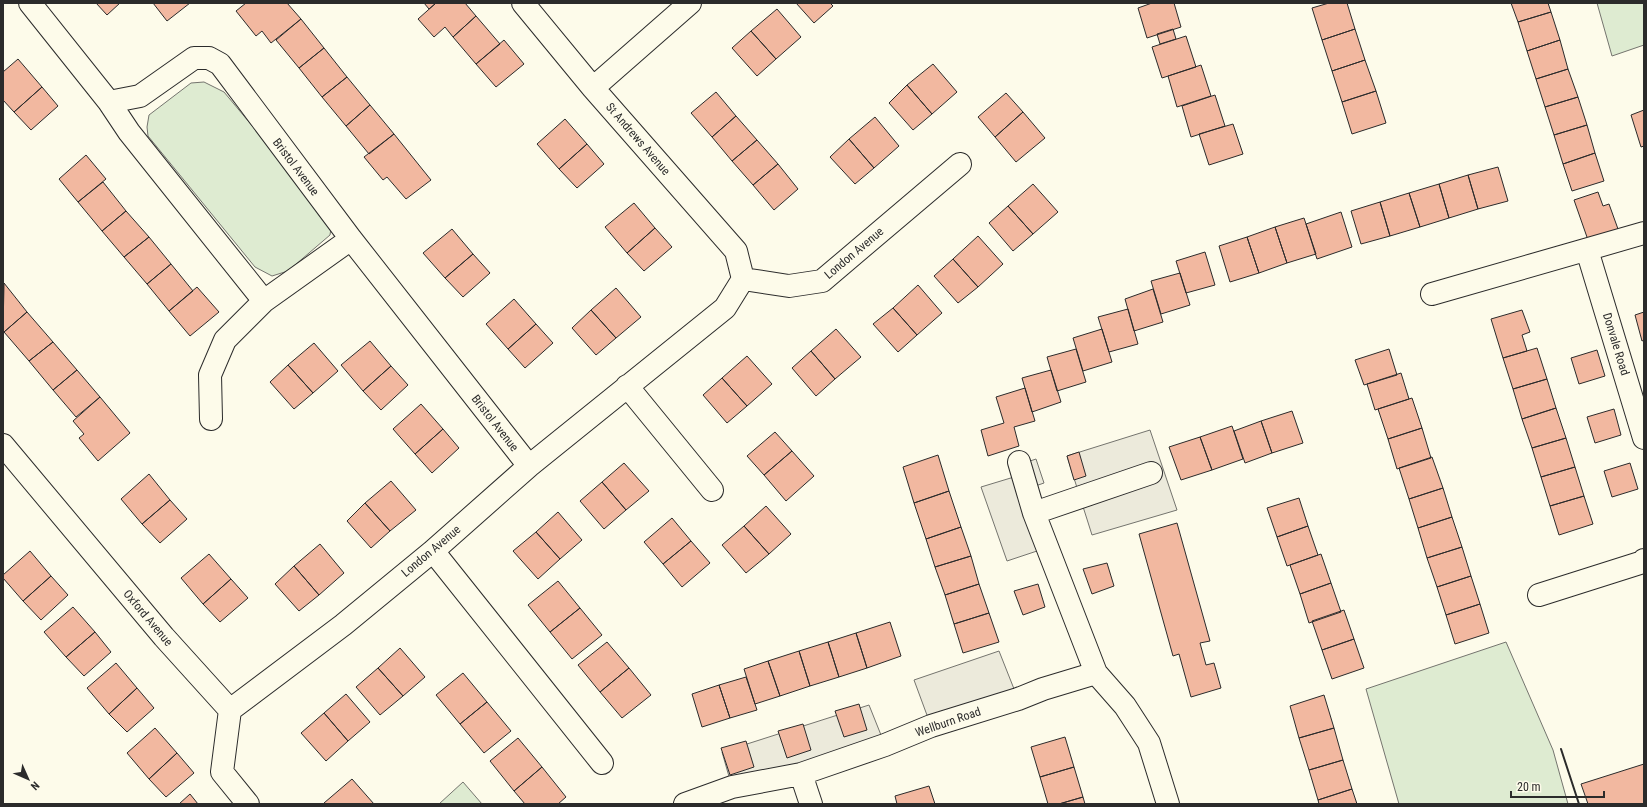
<svg xmlns="http://www.w3.org/2000/svg" width="1647" height="807" font-family="'Roboto Condensed',sans-serif">
  <style>
    .green { fill: #deebd1; stroke: #74746e }
    .parking { fill: #eceadb; stroke: #74746e }
    .building { fill: #f2b8a0; stroke: #2b2b2b }
    .lines { fill: none; stroke-linecap: round; stroke-linejoin: round }
    .minor-casing { stroke: #2b2b2b; stroke-width: 24 }
    .minor { stroke: #fdfbea; stroke-width: 22 }
    .wall { stroke: #2b2b2b; stroke-width: 2 }
    .labels { text-anchor: middle; dominant-baseline: central; stroke-width: 3; stroke-linejoin: round; paint-order: stroke }
    .street-label { font-size: 12px; fill: #2b2b2b; stroke: #fdfbea }
  </style>
  <rect width="100%" height="100%" fill="#fdfbea"/>
  <!-- green -->
  <path class="green" d="M1597,3H1644V45L1612,56Z
    M204,82L224,92L332,222L330,235L288,271L272,276L255,267L148,136L147,127L149,115L191,83Z
    M1506,642L1553,750L1568,804H1399L1366,689Z
    M463,782L482,804H439Z"/>
  <!-- parking -->
  <path class="parking" d="M1150,430L1177,510L1092,535L1067,456Z
    M1036,459L1044,483L1018,492L1037,551L1007,561L981,487L1014,477L1012,467Z
    M999,651L1018,699L931,726L914,680Z
    M869,705L885,745L732,787L722,752Z"/>
  <!-- building -->
  <path class="building" d="M96,3H120L107,15Z
    M153,3H190L167,21Z
    M246,3H287L301,19L271,43L262,31L256,36L236,11Z
    M424,3H436L429,9Z
    M436,3H465L476,16L453,37L445,27L434,37L418,19Z
    M796,3H830L833,6L814,23Z
    M1152,3H1174L1181,27L1147,38L1138,8Z
    M1329,3H1347L1355,29L1322,40L1312,8Z
    M1511,3H1548L1551,12L1518,22Z
    M777,9L801,37L776,59L751,31Z
    M1551,12L1560,40L1527,51L1518,22Z
    M476,16L500,44L476,64L453,37Z
    M301,19L324,48L299,68L276,40Z
    M1173,29L1176,39L1160,44L1157,34Z
    M1355,29L1365,60L1332,71L1322,40Z
    M751,31L776,59L757,76L732,48Z
    M1186,36L1196,67L1162,78L1152,47Z
    M504,40L524,64L496,87L476,64Z
    M1560,40L1568,69L1536,79L1527,51Z
    M324,48L347,77L322,97L299,68Z
    M18,59L42,87L14,112L3,100V72Z
    M1365,60L1376,91L1342,102L1332,71Z
    M933,64L957,92L932,114L907,85Z
    M1201,65L1211,96L1177,107L1168,76Z
    M1568,69L1578,97L1545,107L1536,79Z
    M347,77L370,105L346,126L322,97Z
    M907,85L932,114L913,130L889,103Z
    M42,87L58,106L31,130L14,112Z
    M1376,91L1386,123L1352,134L1342,102Z
    M716,92L736,116L712,137L691,113Z
    M1006,93L1023,112L995,137L978,117Z
    M1215,95L1225,126L1191,137L1182,106Z
    M1578,97L1587,125L1554,135L1545,107Z
    M370,105L394,134L369,154L346,126Z
    M1644,110V146L1641,147L1631,115Z
    M1023,112L1045,138L1016,162L995,137Z
    M736,116L757,140L732,161L712,137Z
    M875,117L899,146L874,168L849,139Z
    M565,119L587,144L559,169L537,144Z
    M1233,124L1243,154L1209,165L1199,134Z
    M1587,125L1595,153L1563,164L1554,135Z
    M394,134L431,180L406,199L387,177L383,180L364,157Z
    M849,139L874,168L855,184L830,157Z
    M757,140L778,164L753,185L732,161Z
    M587,144L604,164L577,188L559,169Z
    M1595,153L1604,181L1572,191L1563,164Z
    M86,155L106,179L78,202L59,179Z
    M778,164L798,189L774,210L753,185Z
    M1498,167L1508,201L1478,209L1468,175Z
    M1468,175L1478,209L1449,218L1439,184Z
    M103,182L126,211L102,231L78,202Z
    M1033,184L1058,212L1033,234L1008,206Z
    M1439,184L1449,218L1420,227L1409,193Z
    M1598,192L1603,206L1609,204L1618,229L1588,240L1574,200Z
    M1409,193L1420,227L1390,236L1380,202Z
    M1380,202L1390,236L1361,244L1351,211Z
    M634,203L655,228L627,253L605,227Z
    M1008,206L1033,234L1013,251L989,223Z
    M126,211L149,237L124,257L102,231Z
    M1341,212L1352,247L1317,259L1306,224Z
    M1304,218L1316,254L1287,263L1275,227Z
    M1275,227L1287,263L1259,273L1247,237Z
    M655,228L672,247L644,271L627,253Z
    M452,229L473,254L445,278L423,253Z
    M978,236L1003,264L978,287L953,259Z
    M149,237L171,264L147,284L124,257Z
    M1247,237L1259,273L1230,282L1219,246Z
    M1205,252L1215,285L1186,293L1176,261Z
    M473,254L490,273L463,297L445,278Z
    M953,259L978,287L958,303L934,276Z
    M171,264L193,291L169,311L147,284Z
    M1180,273L1190,305L1161,314L1151,281Z
    M4,283L27,312L4,332L3,330Z
    M918,285L942,313L917,335L893,308Z
    M197,287L219,312L190,336L169,311Z
    M616,288L641,317L616,338L591,310Z
    M1153,289L1163,322L1134,331L1125,299Z
    M514,299L536,324L508,349L486,324Z
    M893,308L917,335L898,352L873,324Z
    M1128,309L1138,344L1109,352L1098,317Z
    M591,310L616,338L596,355L572,328Z
    M1522,310L1530,332L1522,335L1527,351L1503,358L1491,319Z
    M27,312L53,342L29,361L4,332Z
    M1644,312V340L1642,341L1635,315Z
    M536,324L553,343L525,368L508,349Z
    M836,329L861,357L835,379L811,351Z
    M1102,329L1112,362L1083,371L1073,338Z
    M370,341L391,366L363,391L341,365Z
    M53,342L77,370L53,390L29,361Z
    M314,343L338,371L313,393L288,365Z
    M1537,348L1547,379L1513,389L1503,358Z
    M1076,349L1086,382L1057,391L1047,357Z
    M1389,349L1397,375L1364,385L1355,360Z
    M1597,350L1605,376L1579,384L1571,358Z
    M811,351L835,379L816,396L792,368Z
    M747,356L772,384L747,406L722,378Z
    M288,365L313,393L294,409L270,382Z
    M391,366L408,385L381,410L363,391Z
    M77,370L100,397L76,417L53,390Z
    M1051,370L1061,402L1032,412L1022,378Z
    M1401,373L1409,399L1375,410L1367,384Z
    M722,378L747,406L727,423L703,395Z
    M1547,379L1556,408L1522,419L1513,389Z
    M1025,388L1035,421L1014,427L1019,446L988,456L981,430L1004,423L996,397Z
    M100,397L130,433L98,461L79,438L84,434L73,421Z
    M1412,398L1422,428L1388,439L1378,409Z
    M421,404L443,429L415,454L393,429Z
    M1556,408L1566,438L1532,448L1522,419Z
    M1614,409L1621,435L1595,443L1587,417Z
    M1292,411L1303,443L1272,453L1261,421Z
    M1261,421L1272,453L1245,463L1234,431Z
    M1232,426L1243,459L1212,470L1200,437Z
    M1422,428L1431,458L1397,469L1388,439Z
    M443,429L459,448L432,473L415,454Z
    M775,432L792,451L764,475L747,456Z
    M1200,437L1212,470L1181,480L1169,447Z
    M1566,438L1575,467L1541,477L1532,448Z
    M792,451L814,476L786,501L764,475Z
    M1079,452L1086,476L1074,480L1067,456Z
    M938,455L949,491L914,503L903,467Z
    M1432,457L1443,488L1409,499L1399,468Z
    M624,463L649,491L626,510L602,482Z
    M1630,463L1638,489L1612,497L1604,471Z
    M1575,467L1584,496L1550,506L1541,477Z
    M149,474L170,500L142,524L121,499Z
    M391,481L416,510L390,531L365,503Z
    M602,482L626,510L604,529L580,501Z
    M1443,488L1452,517L1418,528L1409,499Z
    M949,491L961,527L926,539L914,503Z
    M1584,496L1593,524L1559,535L1550,506Z
    M1299,498L1308,526L1277,537L1267,508Z
    M170,500L187,519L160,543L142,524Z
    M365,503L390,531L371,548L347,521Z
    M766,506L791,534L769,554L744,526Z
    M558,512L582,540L560,559L536,532Z
    M1452,517L1462,547L1427,558L1418,528Z
    M672,518L691,541L663,564L644,542Z
    M1177,523L1210,641L1200,643L1206,665L1214,663L1221,688L1191,697L1179,654L1173,656L1139,534Z
    M744,526L769,554L746,573L722,545Z
    M1308,526L1318,555L1287,566L1277,537Z
    M961,527L971,556L935,567L926,539Z
    M536,532L560,559L538,579L513,551Z
    M691,541L710,563L682,587L663,564Z
    M320,544L344,573L319,595L294,566Z
    M1462,547L1471,576L1437,587L1427,558Z
    M30,551L51,576L23,601L3,578V575Z
    M209,554L231,579L203,604L181,578Z
    M1321,554L1331,583L1300,594L1290,565Z
    M971,556L979,584L945,595L935,567Z
    M1107,563L1114,586L1092,594L1083,569Z
    M294,566L319,595L299,611L275,584Z
    M51,576L68,595L41,620L23,601Z
    M1471,576L1480,604L1446,615L1437,587Z
    M231,579L248,598L220,622L203,604Z
    M558,581L580,608L550,632L528,605Z
    M1331,583L1341,612L1309,623L1300,594Z
    M979,584L989,613L954,624L945,595Z
    M1038,584L1045,607L1023,615L1014,591Z
    M1480,604L1489,633L1455,644L1446,615Z
    M73,607L95,632L66,657L44,632Z
    M580,608L602,635L572,659L550,632Z
    M1344,610L1354,639L1322,650L1312,621Z
    M989,613L999,642L963,653L954,624Z
    M890,622L901,656L867,668L856,633Z
    M95,632L111,652L84,676L66,657Z
    M856,633L867,668L839,677L828,642Z
    M1354,639L1364,668L1332,679L1322,650Z
    M607,642L629,668L600,692L578,665Z
    M828,642L839,677L810,686L799,651Z
    M400,648L425,677L403,696L378,668Z
    M799,651L810,686L780,696L768,661Z
    M768,661L780,696L755,704L744,669Z
    M116,663L137,688L109,714L87,688Z
    M378,668L403,696L380,715L356,687Z
    M629,668L651,695L622,718L600,692Z
    M463,673L487,702L460,724L436,695Z
    M746,677L757,710L730,718L719,685Z
    M719,685L730,718L702,727L692,694Z
    M137,688L154,708L127,732L109,714Z
    M346,694L370,722L348,741L324,713Z
    M1324,695L1334,728L1299,738L1290,706Z
    M487,702L511,731L484,753L460,724Z
    M859,704L867,730L844,737L835,711Z
    M324,713L348,741L326,761L301,733Z
    M803,724L811,750L787,758L778,731Z
    M155,728L177,753L149,779L127,753Z
    M1334,728L1343,760L1309,770L1299,738Z
    M1065,737L1074,767L1040,777L1031,747Z
    M518,738L542,767L514,791L490,761Z
    M746,741L754,767L730,775L721,748Z
    M177,753L194,773L166,797L149,779Z
    M1343,760L1352,789L1318,800L1309,770Z
    M1644,764V804H1588L1581,784Z
    M542,767L566,797L558,804H525L514,791Z
    M1074,767L1083,797L1059,804H1048L1040,777Z
    M352,779L374,804H324V803Z
    M929,786L935,804H897L895,796Z
    M1352,789L1357,804H1319L1318,800Z
    M190,794L198,804H179Z
    M1083,797L1085,804H1059Z"/>
  <g class="lines">
    <defs>
      <path id="minor" d="M30,3L109,102L140,96L194,58H209L220,64L351,239L529,466
        M523,3L593,88L736,251L743,279
        M593,88L690,3
        M109,102L129,132L264,301
        M1587,250L1644,438
        M1432,294L1644,233
        M627,386L712,490
        M211,419L210,375L225,340L264,301L351,239
        M3,445L164,637L230,710L222,772L248,804
        M1019,462L1034,513L1096,673
        M1034,513L1151,473
        M433,551L602,763
        M1539,595L1643,562L1644,560
        M230,710L343,625L433,551L529,466L725,308L743,279L789,286L822,281L960,164
        M801,774L811,804
        M685,804L732,787L801,774L885,745L931,726L1018,699L1043,689L1096,673L1125,706L1149,743L1168,804"/>
    </defs>
    <!-- minor casing -->
    <use href="#minor" class="minor-casing"/>
    <!-- minor -->
    <use href="#minor" class="minor"/>
    <!-- wall -->
    <path class="wall" d="M1561,749L1579,804"/>
  </g>
  <g class="labels">
    <!-- street labels -->
    <g class="street-label">
      <text transform="translate(638 139) rotate(49)">St Andrews Avenue</text>
      <text transform="translate(296 167) rotate(53)">Bristol Avenue</text>
      <text transform="translate(854 253) rotate(-40)">London Avenue</text>
      <text transform="translate(1616 344) rotate(73)">Donvale Road</text>
      <text transform="translate(495 423) rotate(52)">Bristol Avenue</text>
      <text transform="translate(431 551) rotate(-40)">London Avenue</text>
      <text transform="translate(148 618) rotate(50)">Oxford Avenue</text>
      <text transform="translate(948 722) rotate(-19)">Wellburn Road</text>
    </g>
  </g>
  <!-- border -->
  <rect width="1647" height="807" fill="none" stroke="#2b2b2b" stroke-width="8"/>
  <!-- north arrow -->
  <g transform="translate(28 779) rotate(135)" stroke="#fdfbea" stroke-width="3" paint-order="stroke">
  <path d="M0-3L7 15L0 10L-7 15Z" fill="#2b2b2b"/>
  <text y="-6" font-size="11" font-weight="bold" text-anchor="middle" fill="#2b2b2b">N</text>
  </g>
  <!-- scale -->
  <path d="M1511 791v6h93v-6" fill="none" stroke="#2b2b2b" stroke-width="2"/>
  <text x="1517" y="791" font-size="12" fill="#2b2b2b" stroke="#fdfbea" stroke-width="3" paint-order="stroke">20 m</text>
</svg>
